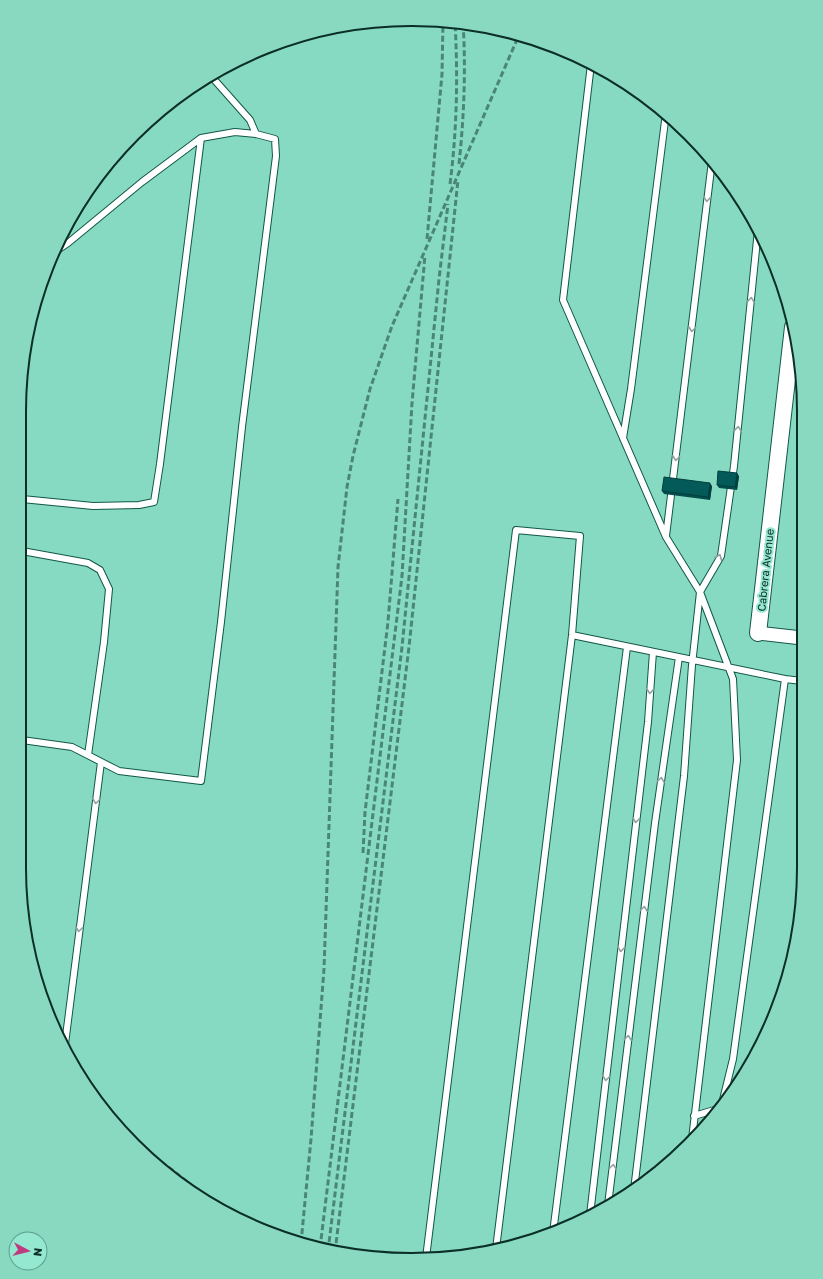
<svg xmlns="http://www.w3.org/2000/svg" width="823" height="1279" font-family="'Golos Text',sans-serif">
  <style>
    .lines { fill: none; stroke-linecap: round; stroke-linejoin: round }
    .service-casing { stroke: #115747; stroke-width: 8 }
    .minor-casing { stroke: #115747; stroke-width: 15 }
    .tertiary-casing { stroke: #115747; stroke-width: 18 }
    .service { stroke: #fff; stroke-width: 6 }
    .minor { stroke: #fff; stroke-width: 13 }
    .tertiary { stroke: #fff; stroke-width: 16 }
    .rail { stroke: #4a8676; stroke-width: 3; stroke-dasharray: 6 3; stroke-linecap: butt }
    .wall { fill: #034d4d }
    .shaded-wall { fill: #023f3e }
    .building { fill: #035a59; stroke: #023f3e }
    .oneway { stroke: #91a19d }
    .labels { text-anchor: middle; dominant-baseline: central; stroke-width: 4; stroke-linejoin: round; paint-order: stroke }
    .street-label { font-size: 11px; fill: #0b2f26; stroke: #94e8cf }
    .rim { fill: none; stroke: #0b2f26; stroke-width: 2 }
  </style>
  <rect width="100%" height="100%" fill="#87dac2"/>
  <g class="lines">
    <defs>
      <path id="service" d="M591,64L563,300L666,537L700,592L733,679L737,760L692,1139
        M211,76L250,120L256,134
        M788,371L801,373
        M623,438L631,389L666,113
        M22,499L93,506L139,505L154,502L160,464L201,138
        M666,536L712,161
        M22,551L88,563L100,570L109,589L104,642L88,755
        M572,635L785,679L733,1059L721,1108L694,1116
        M785,679L802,681
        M22,740L72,747L119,771L201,781L221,622L242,427L276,156L275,139L256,134L235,132L201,138L142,182L68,243L53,253
        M65,1044L101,762
        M634,1190L684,776L692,665L700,592L721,556L734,466L758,230
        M608,1205L655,823L679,657
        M590,1215L648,722L653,652
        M553,1233L627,647
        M426,1258L516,530L580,536L572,635L496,1249"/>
      <path id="minor" d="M758,633L802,638"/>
      <path id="tertiary" d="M758,633L793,327"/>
    </defs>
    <!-- service casing -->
    <use href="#service" class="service-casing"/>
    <!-- minor casing -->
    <use href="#minor" class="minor-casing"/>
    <!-- tertiary casing -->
    <use href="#tertiary" class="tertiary-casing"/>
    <!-- service -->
    <use href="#service" class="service"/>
    <!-- minor -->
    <use href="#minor" class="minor"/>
    <!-- tertiary -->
    <use href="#tertiary" class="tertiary"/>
    <!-- rail -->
    <path class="rail" d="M459,164C464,117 466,70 463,22
      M450,184C457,130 458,76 455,22
      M427,239L442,74L443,22
      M363,853L365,812L388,622L398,499
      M138,1148C167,1164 189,1182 212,1205
      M301,1243L311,1139L324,969L338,567L347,487L353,456L370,389L392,326L519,35
      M320,1248L402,576L412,403L425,255
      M328,1251L402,647L439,279L448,204
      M335,1252L409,647L458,180"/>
  </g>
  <!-- wall -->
  <path class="wall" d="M739,476L737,490L719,488L717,485Z
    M712,486L710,500L664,494L662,491Z"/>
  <!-- shaded-wall -->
  <path class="shaded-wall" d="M737,473L739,476L737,490L735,487Z
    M710,483L712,486L710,500L708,497Z"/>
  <!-- building -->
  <path class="building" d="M718,471L737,473L735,487L717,485Z
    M664,477L710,483L708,497L662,491Z"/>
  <!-- one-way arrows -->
  <defs><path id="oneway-chevron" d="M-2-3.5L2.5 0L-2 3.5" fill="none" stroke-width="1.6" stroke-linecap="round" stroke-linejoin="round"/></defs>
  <g class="oneway">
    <use href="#oneway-chevron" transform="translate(707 199) rotate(96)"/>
    <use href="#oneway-chevron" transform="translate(751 300) rotate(-84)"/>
    <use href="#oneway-chevron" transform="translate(692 329) rotate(97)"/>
    <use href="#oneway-chevron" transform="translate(738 429) rotate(-84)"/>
    <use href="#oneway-chevron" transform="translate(676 458) rotate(97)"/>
    <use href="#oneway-chevron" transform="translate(719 557) rotate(-68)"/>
    <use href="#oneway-chevron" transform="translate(650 691) rotate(94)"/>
    <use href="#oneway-chevron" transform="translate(661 780) rotate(-82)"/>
    <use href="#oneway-chevron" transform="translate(96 801) rotate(97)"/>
    <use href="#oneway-chevron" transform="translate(636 820) rotate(97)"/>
    <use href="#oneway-chevron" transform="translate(644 909) rotate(-83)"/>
    <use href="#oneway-chevron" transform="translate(79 929) rotate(98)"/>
    <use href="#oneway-chevron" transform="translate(621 949) rotate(97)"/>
    <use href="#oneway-chevron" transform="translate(628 1038) rotate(-83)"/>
    <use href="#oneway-chevron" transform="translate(606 1078) rotate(97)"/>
    <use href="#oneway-chevron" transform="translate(613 1167) rotate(-83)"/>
  </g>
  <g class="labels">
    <!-- street labels -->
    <g class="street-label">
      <text transform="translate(765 570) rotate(-84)">Cabrera Avenue</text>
    </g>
  </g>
  <!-- crop -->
  <path d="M0 0H823V1279H0ZM411 26H412A385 385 0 0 1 797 411V868A385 385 0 0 1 412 1253H411A385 385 0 0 1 26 868V411A385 385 0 0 1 411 26Z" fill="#89d9c1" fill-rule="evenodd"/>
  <path class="rim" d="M411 26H412A385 385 0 0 1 797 411V868A385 385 0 0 1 412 1253H411A385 385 0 0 1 26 868V411A385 385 0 0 1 411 26Z"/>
  <!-- north arrow -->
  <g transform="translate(28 1251) rotate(97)"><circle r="19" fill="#94e8cf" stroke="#5d9e8b"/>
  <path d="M0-3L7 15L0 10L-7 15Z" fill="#bf3a7e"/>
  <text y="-6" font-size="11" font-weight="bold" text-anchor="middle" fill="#0b2f26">N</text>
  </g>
</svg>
